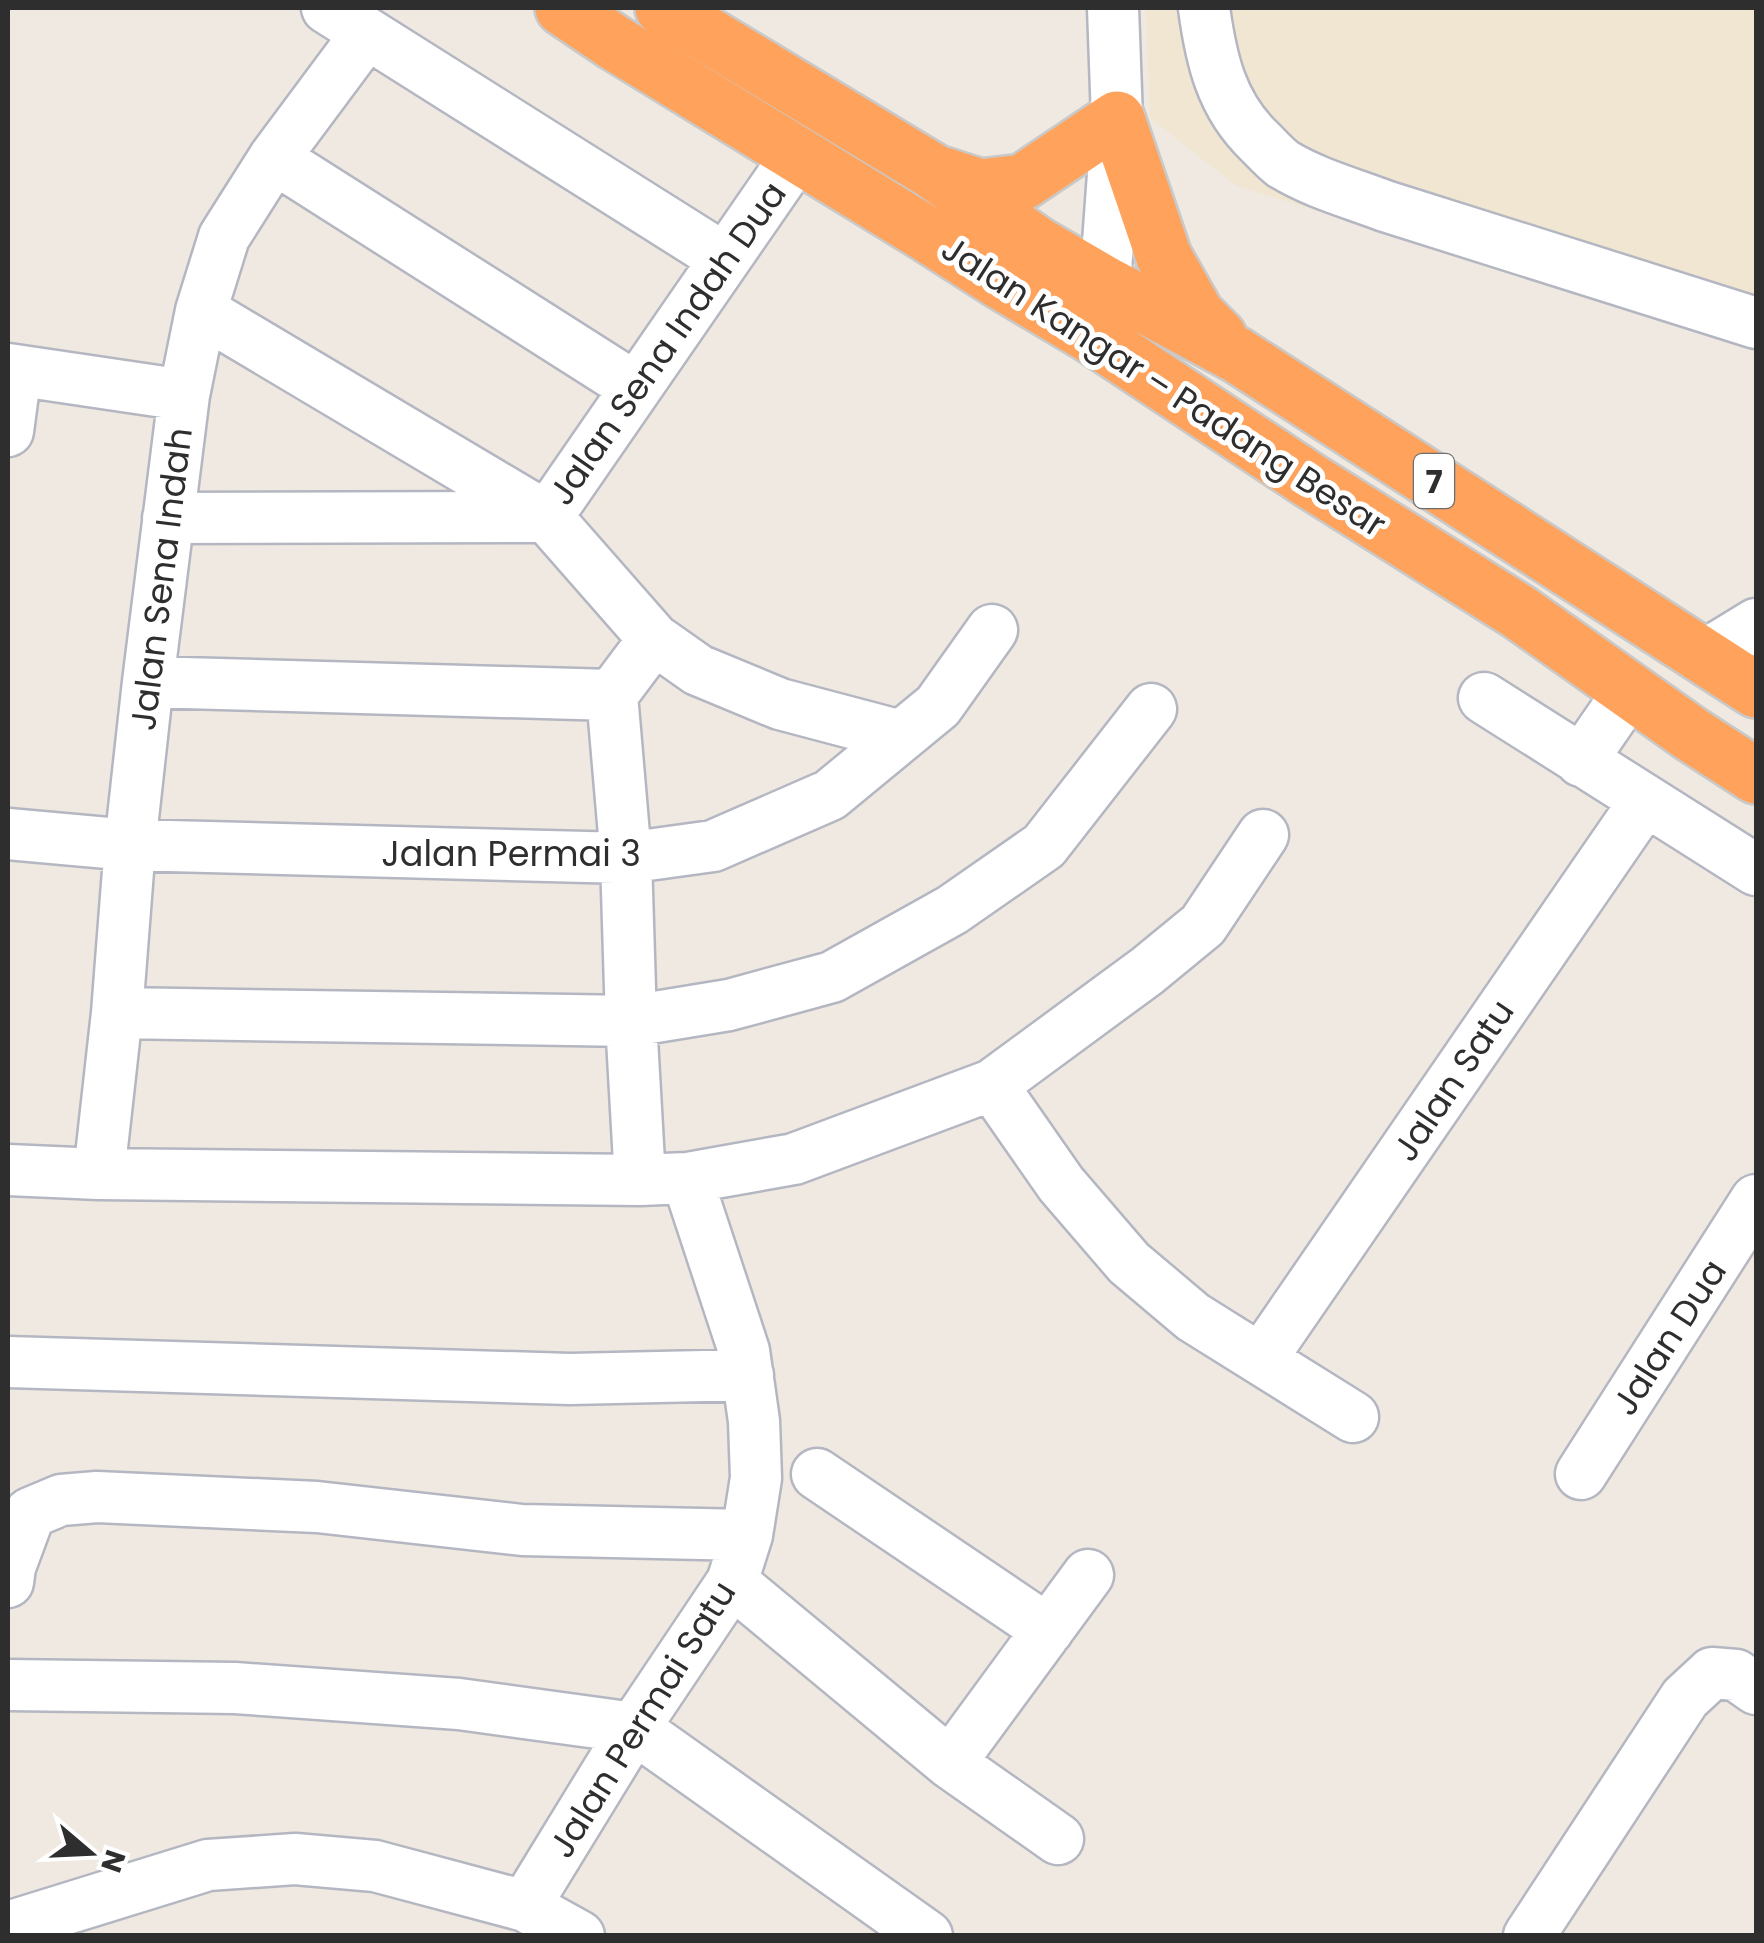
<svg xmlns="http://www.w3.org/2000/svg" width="1764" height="1943" font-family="Poppins,sans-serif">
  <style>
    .education { fill: #f0e6d1 }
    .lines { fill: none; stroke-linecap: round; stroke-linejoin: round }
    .minor-casing { stroke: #b4b7c1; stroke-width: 55 }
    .highway-casing { stroke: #c9c9c9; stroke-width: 60 }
    .minor { stroke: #fff; stroke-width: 50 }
    .highway { stroke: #ffa35c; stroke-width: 55 }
    .labels { text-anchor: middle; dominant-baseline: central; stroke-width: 10; stroke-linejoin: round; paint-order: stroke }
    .shield { fill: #fff; stroke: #6d6d6d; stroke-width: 2.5 }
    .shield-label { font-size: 32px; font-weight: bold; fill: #2e2e2e }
    .street-label { font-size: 35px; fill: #2e2e2e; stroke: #fff }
  </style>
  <rect width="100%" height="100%" fill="#efe9e1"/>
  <!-- education -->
  <path class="education" d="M1146,8H1756V349L1237,186L1150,118Z"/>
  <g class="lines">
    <defs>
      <path id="minor" d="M327,8L725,259
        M1204,8C1211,59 1221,105 1260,142C1267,149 1275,158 1283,164C1314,183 1351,193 1385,206L1756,323
        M274,158L636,388
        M1105,284L1117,119L1113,8
        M201,311L547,517L654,639L698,670L780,704L901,736
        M8,369L184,395
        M8,431L16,371
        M547,517L797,155
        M168,518L547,517
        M1702,657L1756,624
        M148,682L612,695
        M1484,698L1756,870
        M1581,761L1630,690
        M8,834L130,845L626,858L713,846L830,795L938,706L992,630
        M117,1013L631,1021L729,1005L832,977L952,910L1044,846L1151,709
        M992,1085L1061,1184L1129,1263L1193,1317L1353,1417
        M8,1170L99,1174L640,1180L687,1178L794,1159L992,1085L1147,971L1203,925L1263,835
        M99,1174L117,1013L130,845L148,682L184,395L201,311L224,237L274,158L367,33
        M640,1180L631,1021L626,858L612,695L654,639
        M1261,1359L1645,801
        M8,1362L570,1379L748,1375
        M817,1474L1048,1630
        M1581,1474L1756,1200
        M8,1582L10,1567L30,1513L61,1500L97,1497L317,1507L522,1530L747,1535
        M732,1582L950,1763L1058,1839
        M8,1685L235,1688L459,1704L634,1728L927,1936
        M950,1763L1088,1575
        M525,1906L634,1728L732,1582L747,1535L756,1478L754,1421L744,1351L687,1178
        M8,1927L208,1865L295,1859L375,1866L525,1906L579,1936
        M1529,1936L1685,1698L1712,1673L1736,1675L1756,1689"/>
      <path id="highway" d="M563,8L615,43L925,233L1000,281L1089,334L1309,480L1519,612L1691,734L1756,776
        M663,8L931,170L1038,245L1105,284L1237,355L1756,690
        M943,175L980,187L1023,182L1117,119L1164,257L1197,315L1219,337"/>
    </defs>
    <!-- minor casing -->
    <use href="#minor" class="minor-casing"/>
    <!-- highway casing -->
    <use href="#highway" class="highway-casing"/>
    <!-- minor -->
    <use href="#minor" class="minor"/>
    <!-- highway -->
    <use href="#highway" class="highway"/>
  </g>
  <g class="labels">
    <!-- shield labels -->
    <rect class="shield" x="1414" y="454" width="40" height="54" rx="8"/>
    <g class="shield-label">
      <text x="1434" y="481">7</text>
    </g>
    <!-- street labels -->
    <g class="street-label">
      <text transform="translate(667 343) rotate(-55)">Jalan Sena Indah Dua</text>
      <text transform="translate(1164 386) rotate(33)">Jalan Kangar – Padang Besar</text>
      <text transform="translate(161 579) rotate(-83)">Jalan Sena Indah</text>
      <text x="511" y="853">Jalan Permai 3</text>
      <text transform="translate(1453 1080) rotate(-56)">Jalan Satu</text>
      <text transform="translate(1669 1337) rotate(-57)">Jalan Dua</text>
      <text transform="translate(642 1719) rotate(-58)">Jalan Permai Satu</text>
    </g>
  </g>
  <!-- border -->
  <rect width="1764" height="1943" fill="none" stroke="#2e2e2e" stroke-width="20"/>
  <!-- north arrow -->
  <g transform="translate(90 1853) rotate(109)" stroke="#ffffff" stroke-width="8" paint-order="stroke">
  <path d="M0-8L18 38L0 25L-18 38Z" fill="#2e2e2e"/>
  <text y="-15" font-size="28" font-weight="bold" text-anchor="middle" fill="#2e2e2e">N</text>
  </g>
</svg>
